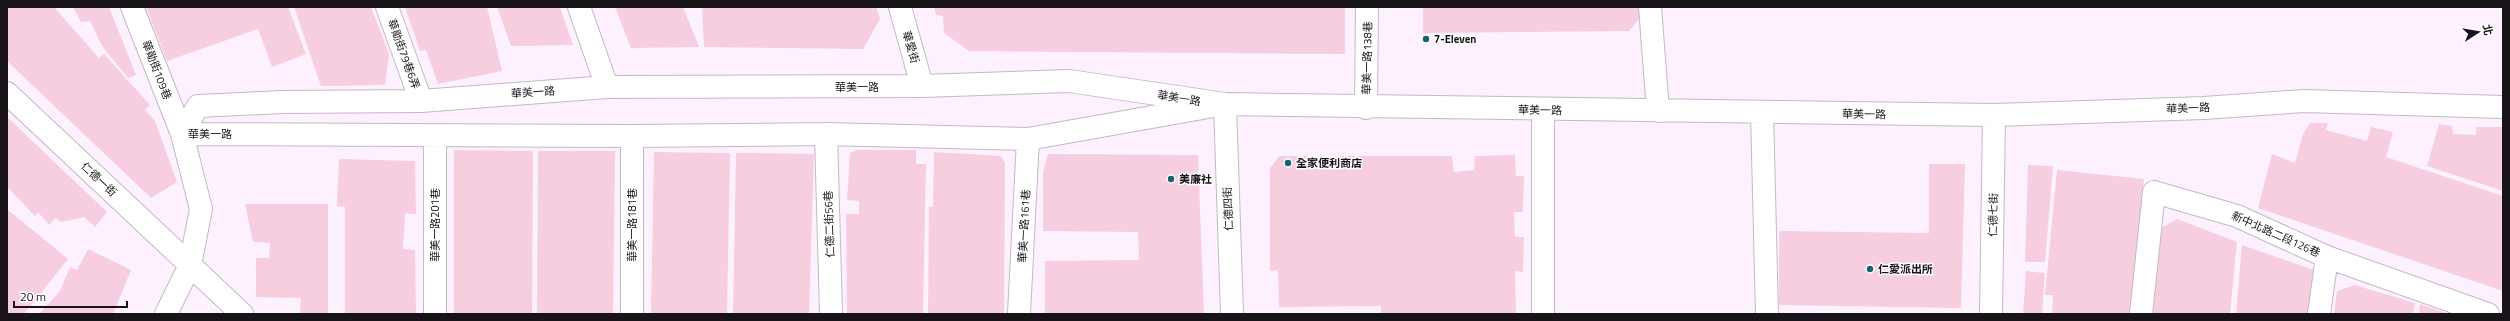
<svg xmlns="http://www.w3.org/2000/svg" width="2510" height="321" font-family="'Titillium Web','Noto Sans TC',sans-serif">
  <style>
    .building { fill: #f6cee0 }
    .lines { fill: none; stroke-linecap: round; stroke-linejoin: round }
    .minor-casing { stroke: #c4b8c5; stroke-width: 24 }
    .minor { stroke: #fff; stroke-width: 22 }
    .poi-dot { fill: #156468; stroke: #fff; stroke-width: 1.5 }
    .labels { text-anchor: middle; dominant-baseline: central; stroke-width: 3; stroke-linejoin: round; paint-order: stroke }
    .poi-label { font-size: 11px; font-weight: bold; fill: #171318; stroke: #fff; text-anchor: start }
    .street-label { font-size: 11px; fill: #171318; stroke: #fff }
  </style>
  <rect width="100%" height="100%" fill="#fef1ff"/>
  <!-- building -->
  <path class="building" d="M7,7H54L99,58L104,54L150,105L145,110L155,121L177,182L151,198L7,61Z
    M73,7H109L136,75L128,78L102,46L90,21L81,22Z
    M146,7H288L306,54L272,67L258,29L167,61Z
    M294,7H371L389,54L385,85L321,86Z
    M405,7H487L502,71L438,84L426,50L420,51Z
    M497,7H560L573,45L511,46Z
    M615,7H683L699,47L631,48Z
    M702,7H876L880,19L863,49L704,47Z
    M934,7H1345V54L969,51L944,33L943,16L936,15Z
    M1423,7H1646V10L1629,31L1423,33Z
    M7,117L107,212L95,227L84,217L61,222L56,218L49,225L38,212L35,216L7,187Z
    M2310,123H2328L2326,130L2367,141L2371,127L2393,132L2386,157L2503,196V291L2258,208L2272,154L2295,163L2303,134Z
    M2439,124L2452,126L2453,134L2476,135V127H2503V191L2427,166Z
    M454,150L533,151L532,314H454Z
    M857,150H916V164H926L923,314H847L846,214H859V201L847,200L850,153Z
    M538,151H615L613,314H537Z
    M654,152L730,153L727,314H651Z
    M934,152L1001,156L1005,163L1004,314H928L929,207H933Z
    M736,153L814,154L809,314H733Z
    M1048,154L1198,155L1204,314H1045V261L1139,260L1138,232L1043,231V172Z
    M1515,155L1516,176H1524L1523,212H1514L1515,237H1524L1523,272L1515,271L1516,314H1381V306L1279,307L1278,270L1270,271V168L1279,156H1307L1308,169L1340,168V156H1452L1454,172L1474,170L1475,156Z
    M339,159L415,161L416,214L405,213L403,249L415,250L416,314H345V207L337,206Z
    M1929,164H1965L1961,308L1779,305V231L1929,233Z
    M2028,165L2053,166L2045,262H2025Z
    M2057,170L2144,179L2130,314H2052L2053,295H2045Z
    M245,204H328V313H300L301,298L256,297V258H269L270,243L253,242Z
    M7,209L68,259L24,314H7Z
    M2177,219L2237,242L2230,314H2152L2161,228Z
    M2242,245L2317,271L2312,314H2236Z
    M88,249L131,270L113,314H39L60,291L70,267L77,270Z
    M2026,271L2045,273L2042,314H2023Z
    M2355,285L2415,303L2413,314H2334L2337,291Z
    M2420,304L2449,314H2419Z"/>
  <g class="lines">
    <defs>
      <path id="minor" d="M132,7L182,134L201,209L190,265L242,314
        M387,7L421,101
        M579,7L607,87
        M900,7L922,86
        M1650,7L1658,111
        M1069,81L1225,104L1028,139L826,134L632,136L182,134L198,106L283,102L421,101L607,87L922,86Z
        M7,93L190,265L166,314
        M1366,108L1367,7
        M1543,110V314
        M1762,112L1767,314
        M826,134L831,314
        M435,136V314
        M632,136V314
        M1019,314L1028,139
        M1232,314L1225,104L1994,115L2204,108L2304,101L2503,107
        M1991,314L1994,115
        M2141,314L2154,192L2237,216L2327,257L2488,314
        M2319,314L2327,257"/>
    </defs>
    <!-- minor casing -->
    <use href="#minor" class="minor-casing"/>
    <!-- minor -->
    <use href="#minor" class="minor"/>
  </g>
  <!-- markers -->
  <g class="poi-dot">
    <circle cx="1426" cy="39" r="4"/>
    <circle cx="1288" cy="163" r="4"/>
    <circle cx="1171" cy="179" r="4"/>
    <circle cx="1870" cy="269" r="4"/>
  </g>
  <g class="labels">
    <!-- poi labels -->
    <g class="poi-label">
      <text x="1434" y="39">7-Eleven</text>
      <text x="1296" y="163">全家便利商店</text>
      <text x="1179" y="179">美廉社</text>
      <text x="1878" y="269">仁愛派出所</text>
    </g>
    <!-- street labels -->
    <g class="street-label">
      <text transform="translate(911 47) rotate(74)">華愛街</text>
      <text transform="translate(404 54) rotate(70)">華勛街79巷6弄</text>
      <text transform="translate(1367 58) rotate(-89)">華美一路138巷</text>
      <text transform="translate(157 70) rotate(69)">華勛街109巷</text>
      <text x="857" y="87">華美一路</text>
      <text transform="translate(533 92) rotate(-4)">華美一路</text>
      <text transform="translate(1179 98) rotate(9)">華美一路</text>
      <text transform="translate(2188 108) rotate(-2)">華美一路</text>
      <text transform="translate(1540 110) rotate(1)">華美一路</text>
      <text transform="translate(1864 114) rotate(1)">華美一路</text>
      <text x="210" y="134">華美一路</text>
      <text transform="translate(99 179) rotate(43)">仁德一街</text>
      <text transform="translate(1228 209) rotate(-92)">仁德四街</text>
      <text transform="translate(1993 215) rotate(-89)">仁德七街</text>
      <text transform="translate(829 224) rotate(-92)">仁德二街56巷</text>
      <text transform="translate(435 225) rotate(-90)">華美一路201巷</text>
      <text transform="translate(632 225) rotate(-90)">華美一路181巷</text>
      <text transform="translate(1024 226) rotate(-87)">華美一路161巷</text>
      <text transform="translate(2276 234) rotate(24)">新中北路二段126巷</text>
    </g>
  </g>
  <!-- border -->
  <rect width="2510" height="321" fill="none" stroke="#171318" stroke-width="16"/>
  <!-- north arrow -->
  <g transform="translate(2478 32) rotate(78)" stroke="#ffffff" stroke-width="3" paint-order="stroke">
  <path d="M0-3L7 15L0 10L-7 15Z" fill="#171318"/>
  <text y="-6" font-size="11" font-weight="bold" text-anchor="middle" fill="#171318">北</text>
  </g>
  <!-- scale -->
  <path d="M14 301v6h113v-6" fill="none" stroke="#171318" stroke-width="2"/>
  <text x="20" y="301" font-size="12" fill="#171318" stroke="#ffffff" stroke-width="3" paint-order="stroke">20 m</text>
</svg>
